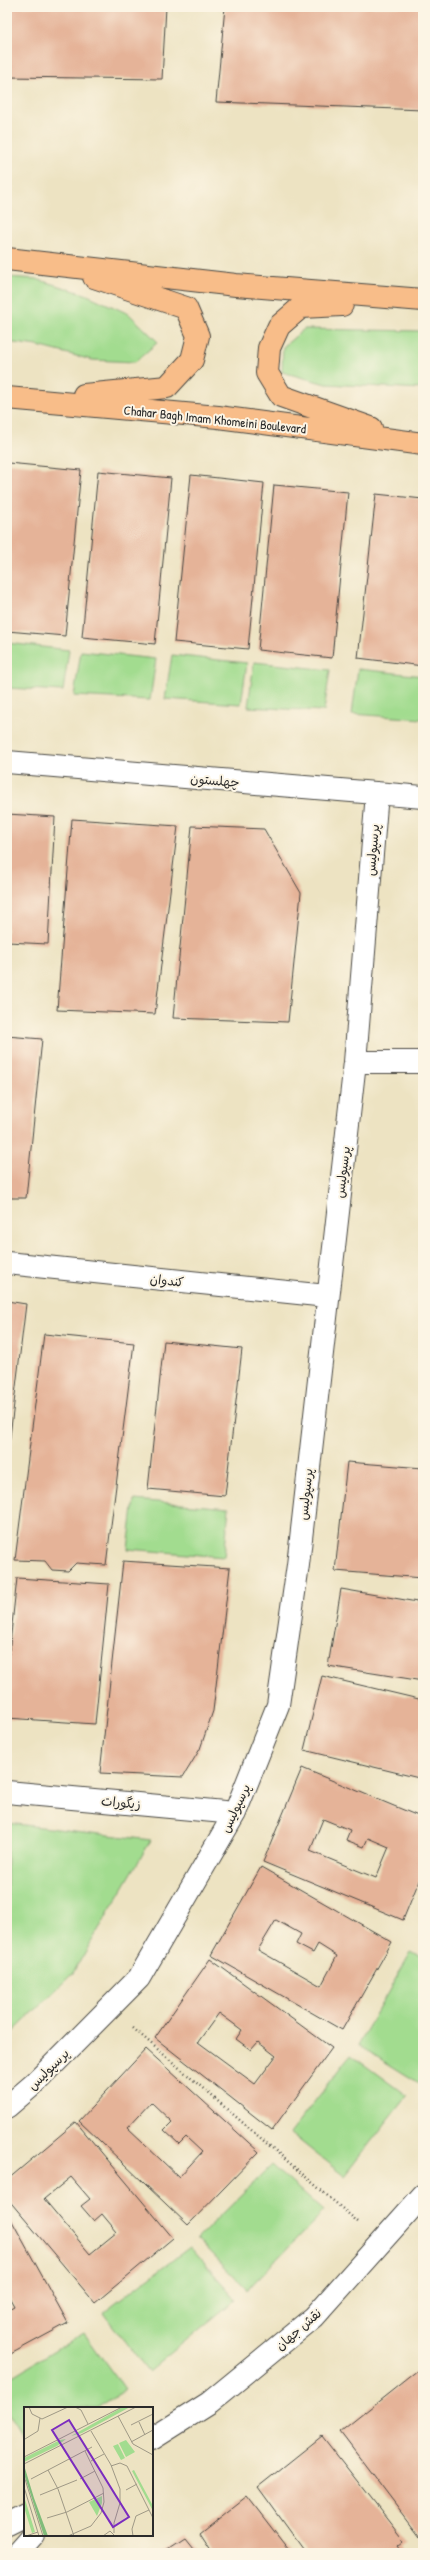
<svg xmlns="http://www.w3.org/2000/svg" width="430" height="2560" font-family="'Patrick Hand','Playpen Sans Arabic',sans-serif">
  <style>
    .green { fill: #a2dc8f; stroke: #66845d }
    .building { fill: #e5b398; fill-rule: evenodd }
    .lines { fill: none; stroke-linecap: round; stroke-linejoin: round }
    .minor-casing { stroke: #484742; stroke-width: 24 }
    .major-casing { stroke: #484742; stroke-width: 24 }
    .path { stroke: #484742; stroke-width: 2.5; stroke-dasharray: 1 3; stroke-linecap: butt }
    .minor { stroke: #fff; stroke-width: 22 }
    .major { stroke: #f8bd89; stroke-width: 22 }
    .labels { text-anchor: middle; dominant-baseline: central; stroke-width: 4; stroke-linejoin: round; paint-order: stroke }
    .street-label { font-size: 13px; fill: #2b2b2b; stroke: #fcf5e5 }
    .inset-road { fill: none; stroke: #9f9986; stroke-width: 1 }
    .view { fill: #7b2cbf; fill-opacity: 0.15; stroke: #7b2cbf; stroke-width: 2 }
    .inset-edge { fill: none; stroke: #2b2b2b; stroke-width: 2 }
  </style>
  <rect width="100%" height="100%" fill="#fcf5e5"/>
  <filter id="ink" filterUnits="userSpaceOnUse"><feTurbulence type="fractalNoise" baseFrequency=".025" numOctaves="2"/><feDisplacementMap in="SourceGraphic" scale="8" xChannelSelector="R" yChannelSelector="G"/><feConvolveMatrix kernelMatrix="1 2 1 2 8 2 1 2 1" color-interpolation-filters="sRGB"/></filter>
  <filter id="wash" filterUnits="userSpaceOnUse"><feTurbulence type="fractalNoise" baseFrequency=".012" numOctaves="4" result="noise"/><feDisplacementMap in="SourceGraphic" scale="16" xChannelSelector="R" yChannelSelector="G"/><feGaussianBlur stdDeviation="0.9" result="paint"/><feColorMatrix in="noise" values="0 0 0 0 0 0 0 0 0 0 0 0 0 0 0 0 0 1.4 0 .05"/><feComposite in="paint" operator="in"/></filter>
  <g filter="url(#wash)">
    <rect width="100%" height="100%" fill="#ede3c2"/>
    <!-- green -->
    <path class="green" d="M7,277L36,279L85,294L129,314L158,342L135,362L92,360L38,346L7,342Z
      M304,329L423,331V389L326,384L282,372L283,347Z
      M7,643L69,650L63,691L7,688Z
      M81,651L156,659L150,700L74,696Z
      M172,655L247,663L241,704L165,699Z
      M254,662L330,670L324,711L248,707Z
      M358,669L423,676V719L352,714Z
      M134,1500L229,1508L224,1557L128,1549Z
      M7,1823L151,1840L73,1973L7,2038Z
      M411,1952L423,1958V2076L419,2083L358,2045Z
      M351,2055L407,2096L344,2176L290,2133Z
      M272,2165L323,2211L247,2290L197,2239Z
      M190,2247L236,2299L148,2372L103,2313Z
      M84,2333L125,2390L97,2408H25V2440L7,2411V2380Z"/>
    <g id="blocks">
      <!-- building -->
      <path class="building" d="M7,7H166L162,79L7,77Z
        M225,7H423V110L216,102Z
        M8,463L81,470L65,636L7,631Z
        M98,471L171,478L155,644L82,637Z
        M191,475L264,483L248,649L174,642Z
        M274,485L348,492L332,658L258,650Z
        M376,494L423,499V666L358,658Z
        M7,814L55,817L48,944L7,942Z
        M72,819L178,826L155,1014L57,1010Z
        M192,826L264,829L301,893L288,1022L173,1018Z
        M7,1036L42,1039L26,1198H7Z
        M7,1301L26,1304L8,1453H7Z
        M44,1334L134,1343L106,1565L76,1563L68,1571L52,1570L45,1561L15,1560Z
        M164,1341L242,1349L225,1496L148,1489Z
        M347,1462L423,1468V1578L335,1571Z
        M123,1561L230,1568L213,1711L200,1749L183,1777L100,1773Z
        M17,1578L109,1584L95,1724L7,1718V1672Z
        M341,1589L423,1603V1681L328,1666Z
        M322,1676L423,1700V1779L304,1750Z
        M302,1768L423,1818V1871L403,1920L263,1862ZM323,1819L350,1830L346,1840L364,1847L368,1838L389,1847L376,1878L310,1851Z
        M261,1867L392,1942L342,2030L211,1955ZM276,1920L301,1934L296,1944L313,1953L318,1944L337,1956L321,1986L258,1950Z
        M210,1959L332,2048L272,2130L155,2038ZM219,2013L242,2030L236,2039L251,2050L258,2042L276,2056L255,2084L198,2042Z
        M146,2049L259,2152L188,2225L79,2121ZM151,2102L172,2122L164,2130L179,2144L186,2137L202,2152L179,2177L127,2128Z
        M76,2122L173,2238L95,2303L7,2198V2180ZM71,2177L90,2199L81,2206L94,2221L102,2214L117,2232L90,2254L44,2199Z
        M7,2212L68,2323L7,2356V2310L14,2306L7,2293Z
        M423,2366V2533L419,2536L340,2432Z
        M322,2436L404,2541L398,2546L403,2553H306L258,2487Z
        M247,2496L291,2553H213L200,2533Z
        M186,2538L198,2553H163Z"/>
    </g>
  </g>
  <g filter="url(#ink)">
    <use href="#blocks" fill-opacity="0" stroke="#484742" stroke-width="1"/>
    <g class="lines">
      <defs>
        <path id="minor" d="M7,762L423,797
          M355,1062H423
          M7,1263L327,1296
          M7,1792L235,1813
          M7,2107L35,2083L139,1978L235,1813L278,1705L298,1565L355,1062L377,793
          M152,2439L209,2403L314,2317L423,2195
          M7,2524L25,2515
          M17,2553L33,2535"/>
        <path id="major" d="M7,259L236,285L423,300
          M342,305L301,307L279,326L269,348L267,373L281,396L371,428
          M84,395L167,387L192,360L198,336L186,308L94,277
          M7,398L218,417L423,444"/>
      </defs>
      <!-- minor casing -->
      <use href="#minor" class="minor-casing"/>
      <!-- major casing -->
      <use href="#major" class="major-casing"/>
      <!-- path -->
      <path class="path" d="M133,2028L358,2222"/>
      <!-- minor -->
      <use href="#minor" class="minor"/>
      <!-- major -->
      <use href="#major" class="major"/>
    </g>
  </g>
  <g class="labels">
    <!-- street labels -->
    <g class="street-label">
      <text transform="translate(215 419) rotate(6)">Chahar Bagh Imam Khomeini Boulevard</text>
      <text transform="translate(215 780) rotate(5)">چهلستون</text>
      <text transform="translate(372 850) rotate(-85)">پرسپولیس</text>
      <text transform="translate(342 1172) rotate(-83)">پرسپولیس</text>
      <text transform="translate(167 1280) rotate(6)">کندوان</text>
      <text transform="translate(305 1494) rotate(-84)">پرسپولیس</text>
      <text transform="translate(121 1802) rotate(5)">زیگورات</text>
      <text transform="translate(235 1808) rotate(-65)">پرسپولیس</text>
      <text transform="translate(48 2069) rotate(-45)">پرسپولیس</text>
      <text transform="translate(298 2329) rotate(-41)">نقش جهان</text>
    </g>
  </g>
  <!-- overview -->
  <g transform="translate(24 2407)">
    <rect width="129" height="129" fill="#ede3c2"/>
    <path d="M106,0L58,26L47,29L97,1ZM42,32L33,39L0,55V51L36,33ZM102,33L111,45L102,50L95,36ZM94,37L101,51L97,53L89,39ZM110,63L129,99V104L108,64ZM0,89L11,125L8,126L0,100ZM78,89V96L73,109L65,95Z" fill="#a2dc8f"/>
    <path d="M0,58L10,91L24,129H20L0,67Z" fill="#81bc7a"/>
    <path class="inset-road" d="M5,0L8,7L18,12L44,0M51,0L57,3L64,17M94,9L109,37L129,48M115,15L121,28M107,18L129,7M67,24L87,58L96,82V96L90,116V126M1,32L14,24L16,11M107,35L129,23M0,50L98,0M67,54L80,47M0,57L112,0M87,59L96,56L103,59L129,111M24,63L34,82L50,129M0,69L19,129M7,72L68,40M56,72L71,64M0,80L15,129M102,83L113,77M16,88L53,73M23,111L43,105L80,86M2,129L14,125M44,129L67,119L77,106L80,95L79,81L61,44M79,129L86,124L91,129M109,129L108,122L112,109L125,103"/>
    <path class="view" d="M45,13L105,110L89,120L28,23Z"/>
    <rect width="129" height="129" class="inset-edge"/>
  </g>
  <!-- margin -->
  <rect width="430" height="2560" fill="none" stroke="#fcf5e5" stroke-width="24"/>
</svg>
